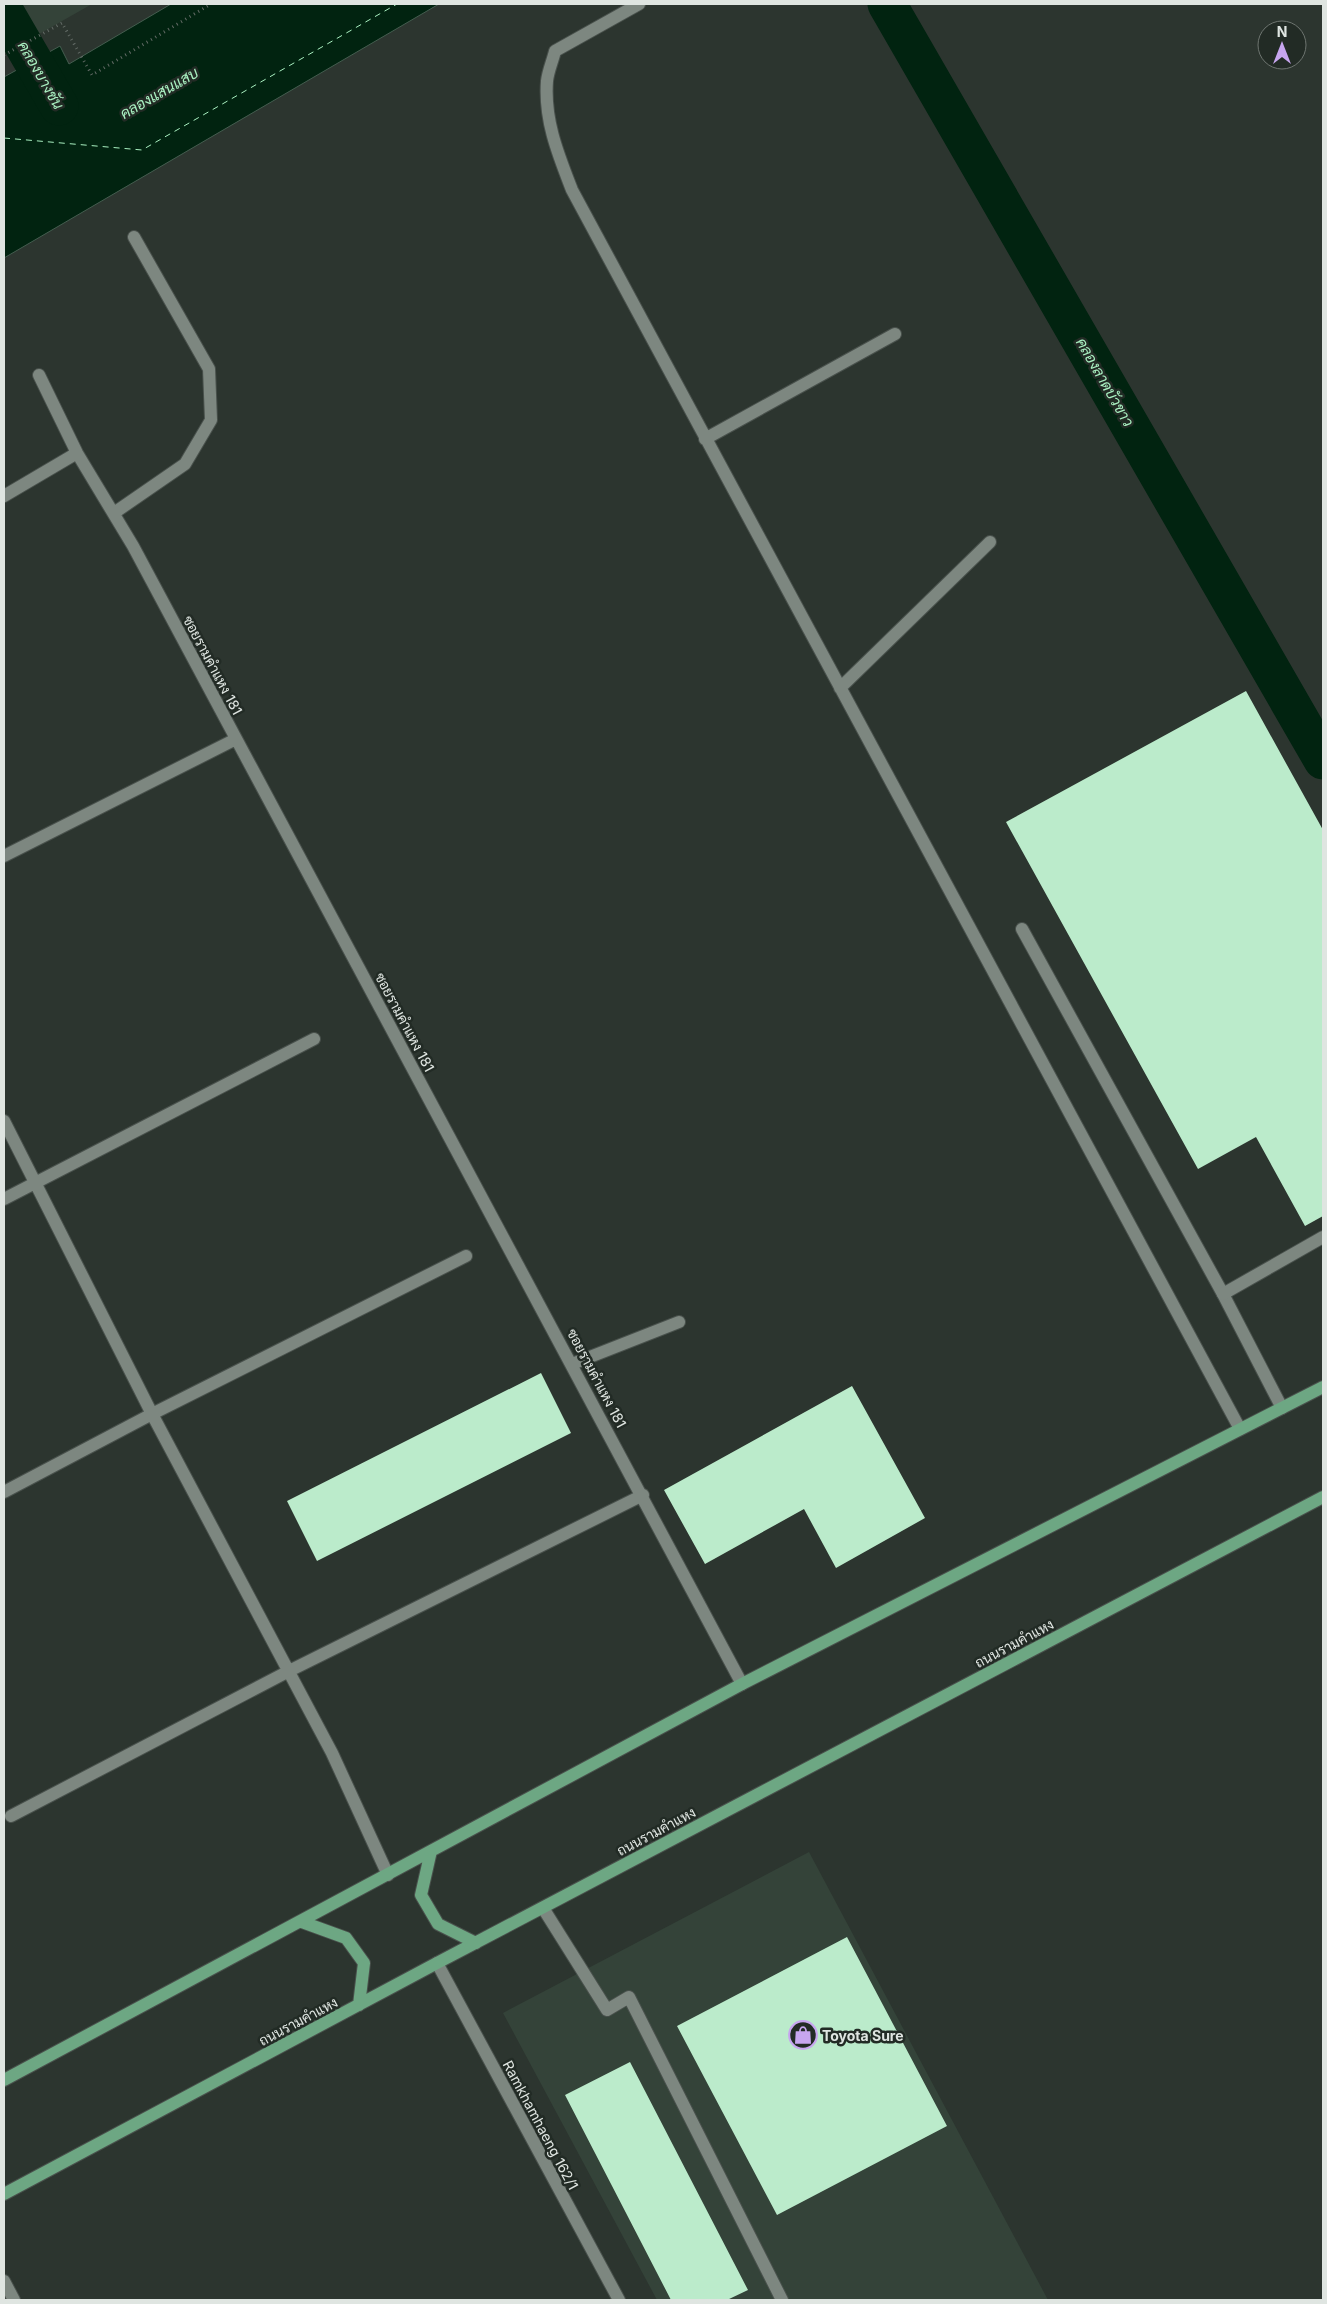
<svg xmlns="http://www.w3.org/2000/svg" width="1327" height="2304" font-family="Inter,Sarabun,sans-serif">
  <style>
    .built { fill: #344339 }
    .water { fill: #012310; stroke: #445d4f }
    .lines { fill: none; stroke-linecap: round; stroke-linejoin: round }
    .canal { stroke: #012310; stroke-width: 39 }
    .ferry { stroke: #aaf1c2; stroke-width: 1; stroke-dasharray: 6 5; stroke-linecap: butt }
    .building { fill: #bbebcb }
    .lane-casing { stroke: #49514c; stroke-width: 14 }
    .street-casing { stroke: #49514c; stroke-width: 14 }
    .primary-casing { stroke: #49514c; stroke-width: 14 }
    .path { stroke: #636b66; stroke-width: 3; stroke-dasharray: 1 4; stroke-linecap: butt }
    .lane { stroke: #7d8780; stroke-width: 12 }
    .street { stroke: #7d8780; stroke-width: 12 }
    .primary { stroke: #6da783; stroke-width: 12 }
    .labels { text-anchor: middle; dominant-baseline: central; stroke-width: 5; stroke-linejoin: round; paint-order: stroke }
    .street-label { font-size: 14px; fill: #dfe5e1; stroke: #222b25 }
    .poi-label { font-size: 14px; font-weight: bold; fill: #dfe5e1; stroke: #222b25; text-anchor: start }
    .water-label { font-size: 15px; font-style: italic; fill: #aaf1c2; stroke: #222b25 }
  </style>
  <rect width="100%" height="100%" fill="#2c352f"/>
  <!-- built -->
  <path class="built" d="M4,4H92L4,54Z
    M809,1852L1048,2300H657L503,2013Z"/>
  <!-- water -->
  <path class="water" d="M171,4H439L4,258V77L60,46L69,64Z"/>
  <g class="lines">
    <!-- canal -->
    <path class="canal" d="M887,4L1323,760
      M4,11L59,106"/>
    <!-- ferry -->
    <path class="ferry" d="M4,138L142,150L397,4"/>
  </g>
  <!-- building -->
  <path class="building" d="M1246,691L1323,830V1216L1305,1226L1256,1137L1198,1169L1006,822Z
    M541,1373L571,1433L317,1561L287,1501Z
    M852,1386L925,1518L836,1568L804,1509L705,1564L664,1490Z
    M847,1937L947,2126L777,2215L677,2026Z
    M630,2062L748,2290L727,2300H671L565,2095Z"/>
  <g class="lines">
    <defs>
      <path id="lane" d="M1022,929L1223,1294L1282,1408
        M543,1908L607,2010L629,1997L782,2300"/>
      <path id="street" d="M639,4L555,51C553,60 548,71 547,81C544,120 558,154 572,190L1240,1429
        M39,375L77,453L133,546L742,1684
        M705,439L895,334
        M4,496L77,453
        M114,513L185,464L211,420L209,369L134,237
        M840,688L990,542
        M4,856L236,739
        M4,1121L152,1414L332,1753L388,1875
        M4,1199L314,1039
        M1223,1294L1323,1237
        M572,1364L679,1322
        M4,1492L152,1414L466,1256
        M11,1816L289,1671L643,1495
        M437,1963L619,2300
        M4,2281L14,2300"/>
      <path id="primary" d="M431,1851L421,1895L438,1924L476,1943
        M302,1922L346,1938L364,1963L359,2005
        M4,2080L742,1684L1323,1387
        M4,2194L437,1963L1323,1497"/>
    </defs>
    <!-- lane casing -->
    <use href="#lane" class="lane-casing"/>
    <!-- street casing -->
    <use href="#street" class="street-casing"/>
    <!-- primary casing -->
    <use href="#primary" class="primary-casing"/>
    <!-- path -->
    <path class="path" d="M4,55L62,23L92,75L211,4"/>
    <!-- lane -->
    <use href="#lane" class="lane"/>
    <!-- street -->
    <use href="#street" class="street"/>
    <!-- primary -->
    <use href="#primary" class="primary"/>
  </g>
  <!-- icons -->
  <defs>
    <symbol id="shop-ring" viewBox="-11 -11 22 22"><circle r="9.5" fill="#222b25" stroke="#c7a6ef" stroke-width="1.5"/><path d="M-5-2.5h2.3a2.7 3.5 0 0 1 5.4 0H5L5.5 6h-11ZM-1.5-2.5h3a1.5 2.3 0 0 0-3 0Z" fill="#c7a6ef"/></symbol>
  </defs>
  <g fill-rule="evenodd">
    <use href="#shop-ring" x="787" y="2019" width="32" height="32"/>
  </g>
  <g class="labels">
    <!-- street labels -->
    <g class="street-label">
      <text transform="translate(213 665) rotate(62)">ซอยรามคำแหง 181</text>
      <text transform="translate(405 1022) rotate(62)">ซอยรามคำแหง 181</text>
      <text transform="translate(597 1378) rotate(62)">ซอยรามคำแหง 181</text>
      <text transform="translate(1014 1643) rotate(-28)">ถนนรามคำแหง</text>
      <text transform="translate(656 1831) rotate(-28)">ถนนรามคำแหง</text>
      <text transform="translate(298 2021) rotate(-28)">ถนนรามคำแหง</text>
      <text transform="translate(541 2125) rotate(62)">Ramkhamhaeng 162/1</text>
    </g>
    <!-- poi labels -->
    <g class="poi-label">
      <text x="822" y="2035">Toyota Sure</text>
    </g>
    <!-- water labels -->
    <g class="water-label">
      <text transform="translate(41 75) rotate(60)">คลองบางชัน</text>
      <text transform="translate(159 93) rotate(-30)">คลองแสนแสบ</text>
      <text transform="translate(1105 382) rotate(60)">คลองลาดบัวขาว</text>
    </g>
  </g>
  <!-- border -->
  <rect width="1327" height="2304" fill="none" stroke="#dfe5e1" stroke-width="10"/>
  <!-- north arrow -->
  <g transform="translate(1282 45)"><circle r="24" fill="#222b25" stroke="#6e7570"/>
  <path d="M0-4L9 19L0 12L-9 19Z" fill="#c7a6ef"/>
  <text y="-8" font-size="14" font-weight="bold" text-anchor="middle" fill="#dfe5e1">N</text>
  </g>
</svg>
